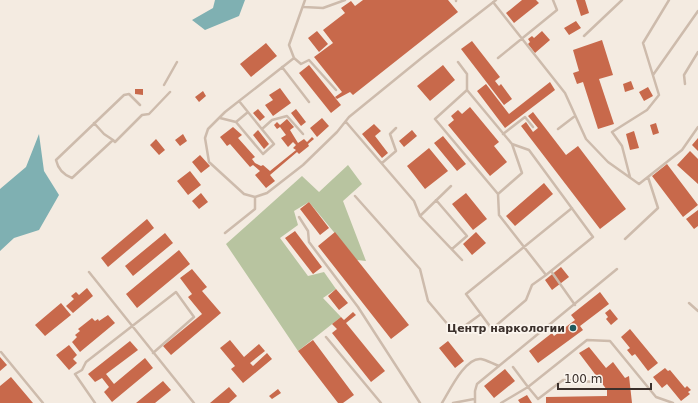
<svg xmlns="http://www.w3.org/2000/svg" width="698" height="403" font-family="'DejaVu Sans',sans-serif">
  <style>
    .green { fill: #b8c4a0 }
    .water { fill: #7fb0b2 }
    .building { fill: #c8694b }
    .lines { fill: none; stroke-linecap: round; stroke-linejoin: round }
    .service { stroke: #cdbbac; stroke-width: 2.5 }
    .poi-dot { fill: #1f5a5e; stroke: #fbf5ee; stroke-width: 1.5 }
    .labels { text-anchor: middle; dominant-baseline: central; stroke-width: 3.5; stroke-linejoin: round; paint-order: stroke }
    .poi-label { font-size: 11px; font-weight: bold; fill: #3b302b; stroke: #fbf5ee; text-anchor: end }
  </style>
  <rect width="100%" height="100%" fill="#f4ebe1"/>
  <!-- green -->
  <path class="green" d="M348,165L362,184L343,201L366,261L357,260L309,202L294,211L298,225L280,238L308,276L324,272L336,289L323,298L341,317L298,351L226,244L302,176L319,192Z"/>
  <!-- water -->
  <path class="water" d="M215,0H245L239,16L205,30L192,20L213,8Z
    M39,134L44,171L59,195L39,230L14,238L0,251V189L26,167Z"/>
  <!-- building -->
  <path class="building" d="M363,0H448L458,12L353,95L350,92L337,99L335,97L342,92L314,57L333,43L323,30L345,13L341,8L351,1L355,6Z
    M522,0H536L539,3L514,23L506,13Z
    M576,0H585L589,13L581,16Z
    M576,21L581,28L569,35L564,28Z
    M317,31L328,44L319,52L308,38Z
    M542,31L550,40L535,53L528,44L530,42L528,39L532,36L534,38Z
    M602,40L613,75L599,79L614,124L598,129L583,82L577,84L573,73L579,71L573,50Z
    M472,41L500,77L495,81L499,86L501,84L512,99L504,105L461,49Z
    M266,43L277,56L251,77L240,64Z
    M309,65L341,105L331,113L299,73Z
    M443,65L455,80L430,101L417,86Z
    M631,81L634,89L625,92L623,84Z
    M550,82L555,90L505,128L477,91L486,84L509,114Z
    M648,87L653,96L644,101L639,92Z
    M280,88L291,103L273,116L265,105L273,100L269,95Z
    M135,89H143V95L135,94Z
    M203,91L206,96L199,102L195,97Z
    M470,107L499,142L494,146L507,162L490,176L448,125L454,120L451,116L458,110L462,114Z
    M258,109L265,117L260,121L253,113Z
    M296,109L306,122L301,126L291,113Z
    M533,112L566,155L578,146L626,209L600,229L521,126L526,122L533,132L538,128L528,116Z
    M322,118L329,126L317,137L310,128Z
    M287,119L294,127L290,130L298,143L304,139L307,142L312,137L314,139L308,144L309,146L299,154L297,152L270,175L275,181L266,188L255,175L260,171L253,165L250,167L230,144L227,146L220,137L233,127L242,135L238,138L255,157L252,159L255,163L261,166L263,165L270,171L296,150L293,148L296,145L293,142L288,147L281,138L286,135L280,127L277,129L274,125L277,122L280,125Z
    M656,123L659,133L653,135L650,125Z
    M374,124L381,131L375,136L388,153L382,158L362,134Z
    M258,130L269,144L264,149L253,135Z
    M412,130L417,136L404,147L399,141Z
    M634,131L639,148L630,150L626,134Z
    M183,134L187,141L180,146L175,140Z
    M443,136L466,164L457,171L434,143Z
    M698,138V151L692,145Z
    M156,139L165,150L159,155L150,145Z
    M429,148L448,171L425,189L407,166Z
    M690,151L698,159V184L677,165Z
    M200,155L210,166L201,173L192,162Z
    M667,164L698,205L683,217L652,176Z
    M190,171L201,185L188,195L177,181Z
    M544,183L553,194L515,226L506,216Z
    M201,193L208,202L199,209L192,201Z
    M466,193L487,219L473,230L452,204Z
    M309,202L329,228L320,235L300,209Z
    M698,210V226L694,229L686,219Z
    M147,219L154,228L108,267L101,258Z
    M295,231L322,267L313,274L285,238Z
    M335,232L409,325L391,339L318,246Z
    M476,232L486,243L472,255L463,244Z
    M165,233L173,243L133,276L125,266Z
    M179,250L190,264L137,308L126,294Z
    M561,267L569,277L552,290L545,280Z
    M192,269L207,287L202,291L221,313L171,355L163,346L202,314L188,297L192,294L180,278Z
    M87,288L93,296L73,313L66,306L74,299L71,296L76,292L79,295Z
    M336,289L348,303L339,310L328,296Z
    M600,292L609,304L580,326L583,330L538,363L529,351L552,333L554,336L575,320L571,315Z
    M61,303L71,315L45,336L35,325Z
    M610,309L618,319L611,325L606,319L608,317L605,313Z
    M353,312L356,315L346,323L385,371L371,382L332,333L337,329L332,324L341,317L344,320Z
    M108,315L115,323L80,352L72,342L77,337L75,335L80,331L78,329L92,318L95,321L98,319L99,321Z
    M630,329L658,363L648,371L635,354L632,356L627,350L630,348L621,337Z
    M230,340L244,357L259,344L265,351L250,363L253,366L267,353L272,359L243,383L231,369L235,366L220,348Z
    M313,340L354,395L343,403H338L298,351Z
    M130,341L138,350L106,374L114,384L145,358L153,368L112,402L104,392L109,387L102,378L95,382L88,374Z
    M448,341L464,361L455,368L439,348Z
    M69,345L77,355L73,359L77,363L69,370L56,355Z
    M589,347L606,368L613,362L625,378L629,376L632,403H546V397L607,396V390L579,353Z
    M0,357L7,365L0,371Z
    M665,368L668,371L670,370L685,388L687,386L691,390L688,392L690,394L681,401L667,384L662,388L653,377Z
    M505,369L515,381L494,398L484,386Z
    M11,377L33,403H0V386Z
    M163,381L171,390L155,403H136Z
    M229,387L237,396L229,403H210Z
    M278,389L281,393L272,399L269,396Z
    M527,395L532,403H520L518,400Z"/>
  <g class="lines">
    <!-- service -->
    <path class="service" d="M305,0L289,45L294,58L225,112L208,129L205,138L209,162L244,194L255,197L267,193L303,165L337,132L349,117L424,56L496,0
      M456,0V1
      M493,2L565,93L586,139L608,162L639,184L682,150L698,127
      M304,7L323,8L345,0
      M584,36L622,0
      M294,58L301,64L309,60L336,90
      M498,58L557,10L553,0
      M458,62L467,74V90L512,144L529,150L593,237L551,271L575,305
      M282,67L309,102
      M653,75L698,11
      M685,84L684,75L698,52
      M164,85L177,62
      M467,90L435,119L498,194L499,215L546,275L551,271
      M220,118L236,122L263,154L274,144L239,101
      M236,122L248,112
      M346,122L414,201L420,216L462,260
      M94,123L104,134L113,140L72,178C64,175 58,169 56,160L124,95L129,94L140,105
      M262,129L272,120L287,116L303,134
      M558,129L575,116
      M503,134L525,117L533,127
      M113,140L115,142L142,115L149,114L170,92
      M382,163L396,151L390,134L396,128
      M630,177L622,146L612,132L647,110L659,95L643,43L669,0
      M498,194L522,173L512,144
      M355,196L420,269L428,301L455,333L481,314
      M436,200L467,236L452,249
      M420,216L451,186
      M299,217L308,231L309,242L358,307L420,403
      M225,233L255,209V197
      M625,239L658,208L648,177
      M89,272L194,403
      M546,275L532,285L526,300L492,329L466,294L572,208
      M689,303L698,311
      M326,337L381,403
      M1,352L43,403
      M513,367L528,387L587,340L610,341L656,397L673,403
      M95,403L75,374L82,370L86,362L176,292L194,317L153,353
      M442,403C449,392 465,357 481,359C487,360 493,364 499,366
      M453,403L474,399
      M475,403V391L477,384L617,269
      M501,403L528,387L538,399L563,380L595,382"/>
  </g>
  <!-- markers -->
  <circle class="poi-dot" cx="573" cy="328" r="4"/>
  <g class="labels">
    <!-- poi labels -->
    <g class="poi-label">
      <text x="565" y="328">Центр наркологии</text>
    </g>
  </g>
  <!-- scale -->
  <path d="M558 383v6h93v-6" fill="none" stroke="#3b302b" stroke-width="2"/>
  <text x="564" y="383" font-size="12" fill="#3b302b" stroke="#fbf5ee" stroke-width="3" paint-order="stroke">100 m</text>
</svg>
